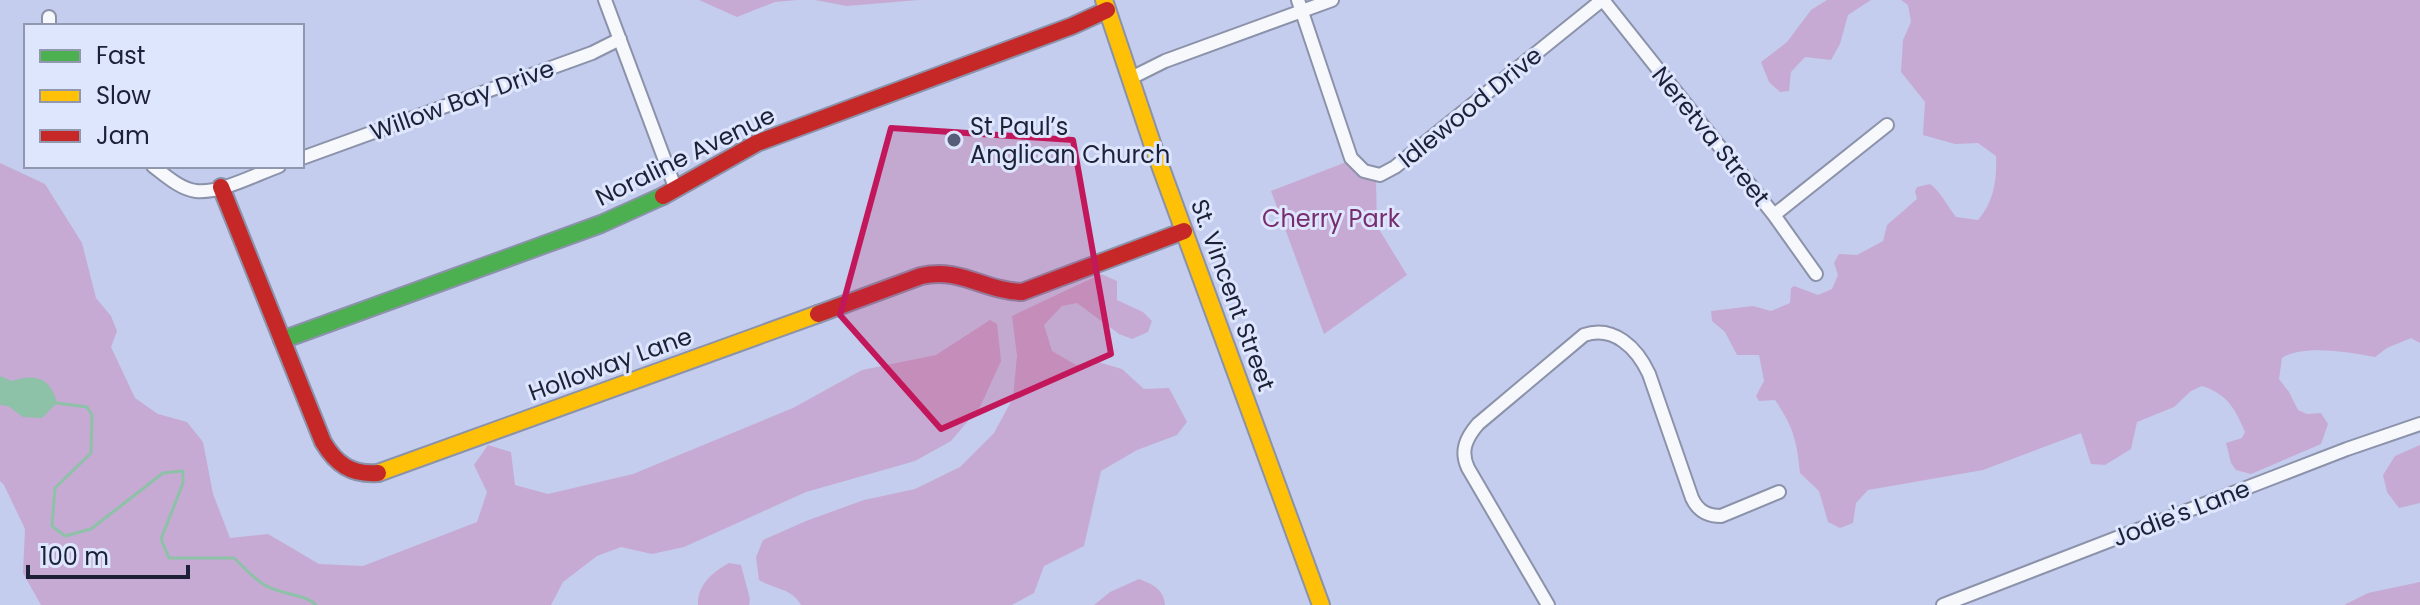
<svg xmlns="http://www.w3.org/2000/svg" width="2420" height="605" font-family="Poppins,sans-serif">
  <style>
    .green { fill: #c6aad3 }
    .water { fill: #8dc1a8 }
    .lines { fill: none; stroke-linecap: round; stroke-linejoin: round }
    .stream { stroke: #8dc1a8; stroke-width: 3 }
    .street-casing { stroke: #8b92aa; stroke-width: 16 }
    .fast-casing { stroke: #8b92aa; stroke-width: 20 }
    .slow-casing { stroke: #8b92aa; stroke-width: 20 }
    .jam-casing { stroke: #8b92aa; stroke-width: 20 }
    .street { stroke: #f6f8fc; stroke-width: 12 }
    .fast { stroke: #4caf50; stroke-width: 16 }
    .slow { stroke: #ffc107; stroke-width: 16 }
    .jam { stroke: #c62828; stroke-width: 16 }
    .marked { fill: #c2185b; fill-opacity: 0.2; stroke: #c2185b; stroke-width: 6; stroke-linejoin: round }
    .poi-dot { fill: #575d78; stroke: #dee6fe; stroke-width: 3 }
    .labels { text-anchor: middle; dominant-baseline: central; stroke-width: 6; stroke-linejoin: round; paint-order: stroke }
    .street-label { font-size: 24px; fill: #1c2138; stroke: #dee6fe }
    .poi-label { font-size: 24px; fill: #1c2138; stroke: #dee6fe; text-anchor: start }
    .park-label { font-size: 24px; fill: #772d6e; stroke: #dee6fe }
  </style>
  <rect width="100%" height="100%" fill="#c4cdee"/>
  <!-- green -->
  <path class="green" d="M699,0H797L775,2L737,17Z
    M815,0H919L847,6Z
    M1827,0H1871L1848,15L1840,44L1831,60L1805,57L1791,72L1789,91L1780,92L1769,82L1761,62L1787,42L1811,10Z
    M1901,0H2420V343L2411,338L2387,348L2375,357C2351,352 2302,344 2282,358L2279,379L2289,392L2298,410L2307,414L2321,413L2328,424L2321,444L2251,474L2236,470L2231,463L2226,443L2242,438L2245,432C2235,408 2227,394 2202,386L2191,391L2174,407L2137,422L2131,449L2105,465L2091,464L2081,433L1983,470L1868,490L1856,503L1853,523L1840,528L1828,522L1819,491L1800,473C1797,441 1793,426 1775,400L1759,401L1756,396L1764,381L1759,355H1737L1725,332L1712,321L1711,311L1753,306L1771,311L1790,303L1791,288L1794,286L1818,295L1832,289L1838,275L1834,263L1839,254L1857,255L1883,241L1887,225L1917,199L1915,191L1917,187L1930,184C1941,192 1947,206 1956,217L1978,220C1994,201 1997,181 1996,156L1978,143L1955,144L1923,135L1925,102L1901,72L1903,40L1911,22L1908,5Z
    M1349,161L1360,175L1376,181L1377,226L1407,275L1324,334L1271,191Z
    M0,163L45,184L82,243L96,298L111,316L117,331L111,347L135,398L158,414L187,422L203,442L213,494L230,538L268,534L319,564L363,566L477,522L487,492L474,465L488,445L511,452L515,485L548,494L633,474L793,408L862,370L936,355L990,320L997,324L1001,361L980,407L951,441L915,461L806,492L684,547L652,554L621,547L597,556L563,582L551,605H41L23,573L25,529L4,485L0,481Z
    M1101,274L1117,281V300L1143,312L1152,321L1148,332L1132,339L1119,334L1077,303L1062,306L1044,325L1052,351L1076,365L1098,362L1122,369L1144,389L1169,388L1187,422L1177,435L1137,450L1101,471L1084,546L1044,566L1034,593L1012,605H801C792,588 774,589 759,580L756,557L763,540L806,521L864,500L915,489L960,467L994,433L1013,398L1017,356L1012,316Z
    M2420,445V503L2399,508L2387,492L2383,475L2395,456Z
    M729,563L741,565L750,599L749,605H698C697,585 713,572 729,563Z
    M1139,579C1152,584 1164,589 1165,605H1094L1110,592Z
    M2420,582V605H2344L2368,593Z"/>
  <!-- water -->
  <path class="water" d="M0,376L12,381C35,373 51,378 57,403L42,418L23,417L8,406L0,405Z"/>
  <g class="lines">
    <!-- stream -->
    <path class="stream" d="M57,403L87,407L92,415L91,453L55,488L52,526L65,536L91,529L163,473L183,471V483L161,539L169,558H234C243,566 252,577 263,584C279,595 304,593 316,605"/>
    <defs>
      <path id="street" d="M605,0L676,190
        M1298,0L1351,158L1364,171L1380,175L1395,167L1602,0
        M1603,0L1774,215L1816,274
        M49,26V17
        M1131,78L1165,61L1332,0
        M302,158L592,53L620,39
        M153,166C165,175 180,189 196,191C219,194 257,174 279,166
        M1774,215L1887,125
        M1548,605L1468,468C1460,451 1466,438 1478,424L1584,335C1614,325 1637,348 1649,374L1692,498C1698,511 1707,516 1721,516L1779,492
        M1943,605L2347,449L2420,424"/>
      <path id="fast" d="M282,340L601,224L663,196"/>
      <path id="slow" d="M1104,0L1154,149L1321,605
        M378,473L818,314"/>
      <path id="jam" d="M221,187L323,442C336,464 351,475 378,473
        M663,196L757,143L1072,26L1107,10
        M818,314L921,276C960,267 984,291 1022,292L1184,231"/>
    </defs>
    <!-- street casing -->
    <use href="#street" class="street-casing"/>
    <!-- fast casing -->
    <use href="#fast" class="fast-casing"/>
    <!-- slow casing -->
    <use href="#slow" class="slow-casing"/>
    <!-- jam casing -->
    <use href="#jam" class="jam-casing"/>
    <!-- street -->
    <use href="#street" class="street"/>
    <!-- fast -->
    <use href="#fast" class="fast"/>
    <!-- slow -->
    <use href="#slow" class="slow"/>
    <!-- jam -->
    <use href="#jam" class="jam"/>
  </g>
  <!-- marked area -->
  <path class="marked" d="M891,128L1073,140L1111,354L941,429L840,315Z"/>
  <!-- markers -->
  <circle class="poi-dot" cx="954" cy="140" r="8"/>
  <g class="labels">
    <!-- street labels -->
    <g class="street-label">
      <text transform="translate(462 100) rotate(-20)">Willow Bay Drive</text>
      <text transform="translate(1470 107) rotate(-39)">Idlewood Drive</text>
      <text transform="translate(1711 136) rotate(51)">Neretva Street</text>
      <text transform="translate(685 156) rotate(-26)">Noraline Avenue</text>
      <text transform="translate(1233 295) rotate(70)">St. Vincent Street</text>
      <text transform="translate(610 364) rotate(-20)">Holloway Lane</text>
      <text transform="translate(2181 513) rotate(-21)">Jodie's Lane</text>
    </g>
    <!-- poi labels -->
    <g class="poi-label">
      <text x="970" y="126">St Paul’s<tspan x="970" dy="28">Anglican Church</tspan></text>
    </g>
    <!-- park labels -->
    <g class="park-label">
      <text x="1331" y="218">Cherry Park</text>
    </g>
  </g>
  <!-- legend -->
  <rect x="24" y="24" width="280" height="144" fill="#dee6fe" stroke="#9097af" stroke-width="2"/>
  <rect x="40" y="50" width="40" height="12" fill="#4caf50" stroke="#9097af" stroke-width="2"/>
  <text x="96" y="64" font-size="24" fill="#1c2138">Fast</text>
  <rect x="40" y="90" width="40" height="12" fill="#ffc107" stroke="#9097af" stroke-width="2"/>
  <text x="96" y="104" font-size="24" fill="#1c2138">Slow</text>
  <rect x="40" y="130" width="40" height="12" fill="#c62828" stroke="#9097af" stroke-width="2"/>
  <text x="96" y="144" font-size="24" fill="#1c2138">Jam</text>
  <!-- scale -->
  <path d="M28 565v12h160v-12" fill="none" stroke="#1c2138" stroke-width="4"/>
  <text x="40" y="565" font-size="24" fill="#1c2138" stroke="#dee6fe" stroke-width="6" paint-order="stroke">100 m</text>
</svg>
